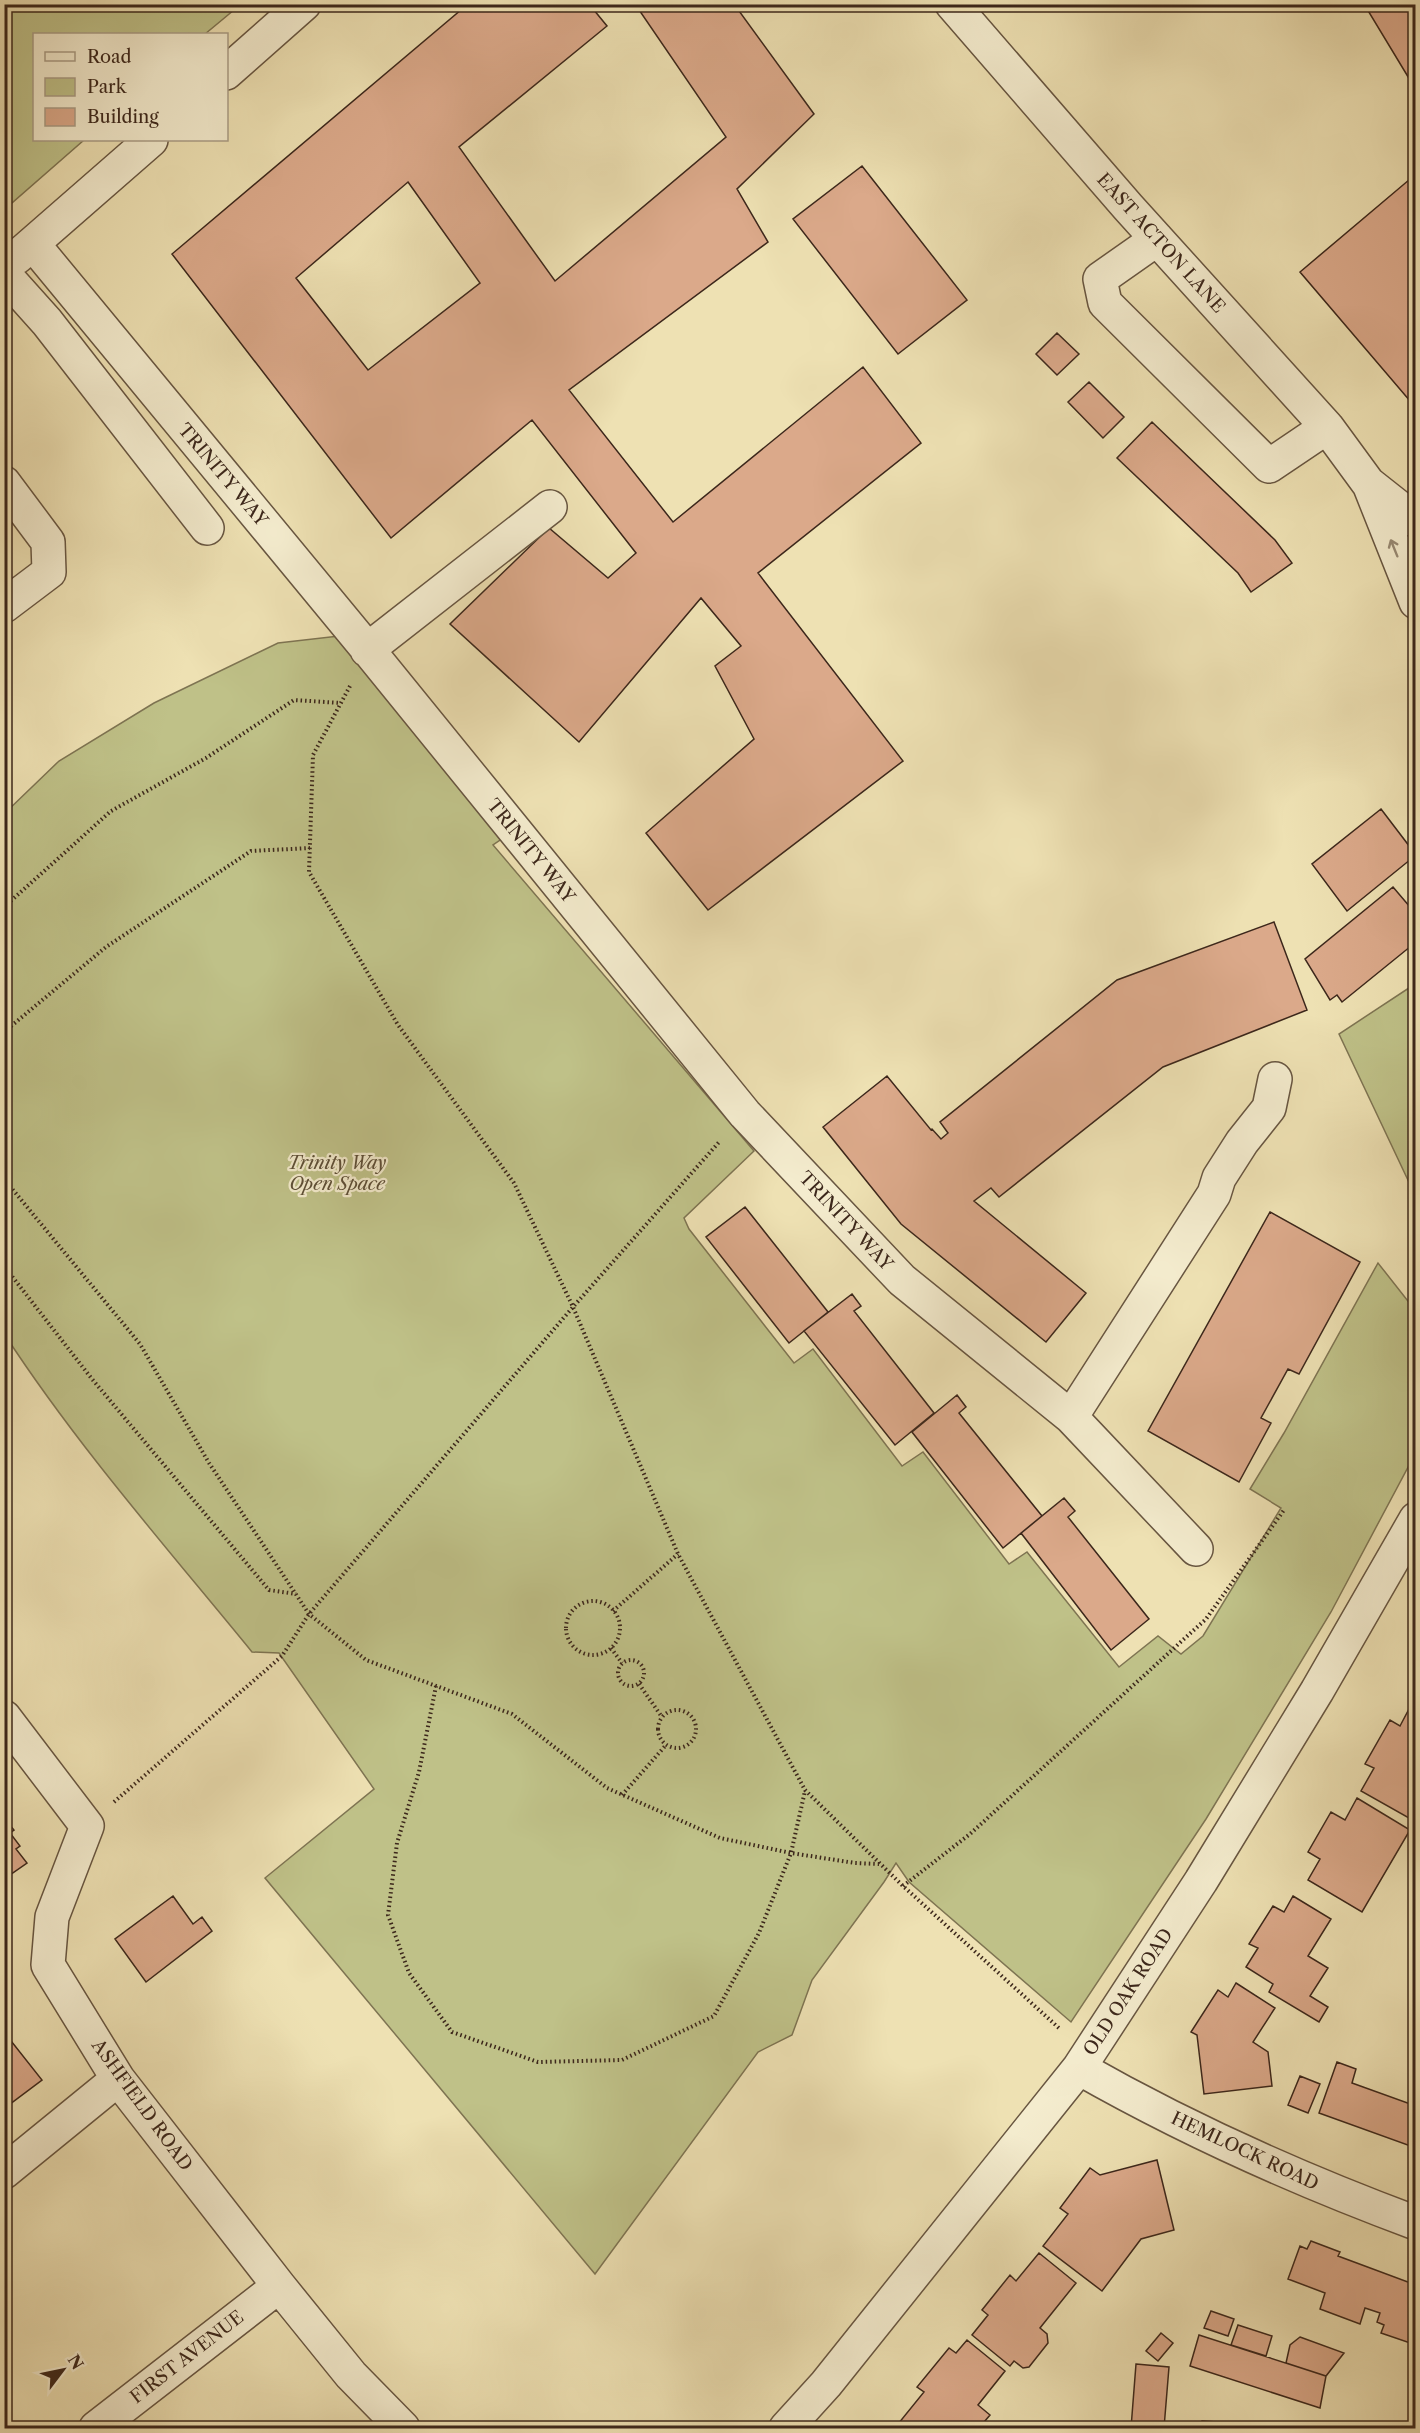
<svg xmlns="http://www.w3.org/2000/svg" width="1420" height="2433" font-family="'Libre Caslon Text',serif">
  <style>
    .green { fill: #bfc188; stroke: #7e7452; stroke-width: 1.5 }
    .building { fill: #dba98a; stroke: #3c271b; stroke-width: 1.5; fill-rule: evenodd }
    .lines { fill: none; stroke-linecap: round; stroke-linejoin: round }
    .minor-casing { stroke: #685641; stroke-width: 36 }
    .path { stroke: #3c271b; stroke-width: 4; stroke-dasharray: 1.5 3; stroke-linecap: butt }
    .minor { stroke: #f4ecce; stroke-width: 33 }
    .oneway { stroke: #988a74 }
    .labels { text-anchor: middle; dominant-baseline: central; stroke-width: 4.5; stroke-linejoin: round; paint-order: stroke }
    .street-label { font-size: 18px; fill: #3c271b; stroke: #f4ecce }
    .park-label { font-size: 18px; font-style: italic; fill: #5d4e36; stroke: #f4ecce }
  </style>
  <rect width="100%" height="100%" fill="#eee1b3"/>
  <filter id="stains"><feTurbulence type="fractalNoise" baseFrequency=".00333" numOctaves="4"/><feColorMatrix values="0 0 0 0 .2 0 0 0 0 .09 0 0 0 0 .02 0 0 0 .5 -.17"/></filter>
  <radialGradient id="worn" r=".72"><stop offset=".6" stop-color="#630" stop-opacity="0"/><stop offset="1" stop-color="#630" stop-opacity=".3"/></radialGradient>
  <!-- green -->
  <path class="green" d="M5,4H240V5L205,34H34V140H84L5,209Z
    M339,636L506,836L493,845L754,1151L684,1218L689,1229L794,1363L813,1349L902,1466L923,1452L1009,1564L1027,1552L1119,1667L1158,1636L1181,1654L1203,1636L1281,1508L1250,1489L1284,1433L1378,1263L1415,1310V1454L1331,1612L1206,1819L1071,2022L909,1882L896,1863L884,1882L812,1980L792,2035L758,2052L595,2274L265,1878L374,1789L279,1653L252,1652C168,1549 78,1447 5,1335V813L59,761L154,703L278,643Z
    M1415,984V1195L1339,1034Z"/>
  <!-- building -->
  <path class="building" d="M468,4H589L607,26L459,147L555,281L726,137L635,4H734L814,114L737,189L768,242L569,390L673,522L863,367L921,443L758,573L903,761L708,910L646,833L754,739L715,666L741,646L701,598L579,742L450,624L549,528L608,578L636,553L532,420L391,538L172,254ZM408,182L480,283L368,370L296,278Z
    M1364,4H1416V90Z
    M862,166L967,300L898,354L793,219Z
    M1416,174V408L1300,272Z
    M1057,333L1079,354L1057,375L1036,354Z
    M1089,382L1124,417L1103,438L1068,402Z
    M1152,422L1275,540L1292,563L1251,592L1238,573L1117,458Z
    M1381,809L1416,855L1347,911L1312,864Z
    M1393,887L1416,914V942L1342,1002L1337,995L1330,1000L1305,959Z
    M1274,922L1307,1010L1163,1067L999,1197L991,1188L974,1201L1086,1293L1046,1342L901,1224L823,1127L887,1076L931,1130L932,1129L941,1139L948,1133L940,1122L1117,980Z
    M745,1207L828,1312L789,1343L706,1237Z
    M1270,1212L1360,1262L1299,1374L1288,1369L1261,1418L1271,1423L1239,1482L1148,1431Z
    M852,1294L861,1306L854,1311L934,1413L895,1445L804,1331Z
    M957,1395L966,1407L959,1413L1042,1516L1003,1548L912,1432Z
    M1064,1498L1075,1511L1068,1517L1149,1619L1111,1650L1021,1533Z
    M1416,1707V1822L1361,1791L1374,1768L1365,1764L1390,1720L1400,1726L1409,1709L1413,1711Z
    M1357,1798L1410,1830L1362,1912L1308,1880L1320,1859L1308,1852L1331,1812L1345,1820Z
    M4,1818L14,1830L10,1833L20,1846L16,1849L27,1863L4,1879Z
    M173,1896L193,1924L202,1917L212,1931L146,1982L115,1939Z
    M1293,1896L1331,1919L1308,1956L1328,1968L1310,1996L1328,2007L1319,2022L1269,1992L1273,1984L1246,1967L1258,1948L1249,1944L1273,1906L1284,1912Z
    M1236,1983L1275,2008L1253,2042L1268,2052L1272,2086L1204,2094L1197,2035L1191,2032L1218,1990L1228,1997Z
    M4,2032L42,2080L6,2107L4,2106Z
    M1337,2062L1356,2069L1352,2083L1416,2106V2148L1319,2113Z
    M1300,2076L1320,2084L1308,2113L1288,2105Z
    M1157,2160L1174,2230L1141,2239L1102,2291L1043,2246L1068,2214L1060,2208L1090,2168L1100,2175Z
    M1311,2241L1340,2252L1338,2256L1416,2285V2345L1381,2333L1384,2325L1377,2322L1380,2313L1365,2308L1360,2324L1320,2309L1325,2293L1288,2279L1300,2246L1307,2249Z
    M1039,2253L1076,2283L1040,2328L1047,2334L1048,2343L1029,2367L1023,2368L1014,2361L1010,2366L972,2335L988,2315L982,2310L1010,2275L1016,2281Z
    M1211,2311L1234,2319L1228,2336L1204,2328Z
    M1238,2325L1272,2336L1266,2356L1231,2345Z
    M1161,2333L1173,2343L1158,2361L1146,2351Z
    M1199,2335L1326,2376L1320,2408L1190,2366Z
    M1300,2337L1344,2353L1326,2376L1286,2363L1290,2345Z
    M967,2340L1005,2371L978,2405L990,2415L979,2428H904L898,2424L924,2392L917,2387L949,2348L956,2353Z
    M1136,2364L1169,2367L1164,2428H1131Z
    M1202,2421L1263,2425V2428H1201Z"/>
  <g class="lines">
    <defs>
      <path id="minor" d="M952,4L1128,207L1327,427L1368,483L1416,521
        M226,73L304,4
        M1157,239L1100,279L1105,303L1269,466L1327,427
        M33,244L369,651L745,1114L902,1280L1071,1417L1196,1549
        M17,257L151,140
        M4,274L47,322L207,528
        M4,483L48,542L49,572L4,606
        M1369,484L1416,602
        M367,650L550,507
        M1071,1417L1214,1194L1219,1178L1242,1142L1269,1108L1275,1079
        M4,1717L87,1826L52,1917L48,1965L118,2079L279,2286L351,2375L403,2428
        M1079,2068C1186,2129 1300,2180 1416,2223
        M4,2172L118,2079
        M96,2428L279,2286
        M786,2428L826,2384L1079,2068L1201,1881L1317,1691L1416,1519"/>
    </defs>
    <!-- minor casing -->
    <use href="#minor" class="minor-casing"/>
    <!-- path -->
    <path class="path" d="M350,686L313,755L309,872L398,1025L514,1183L573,1307L678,1554L805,1790L903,1886L1060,2029
      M4,907L111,811L206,758L294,700L341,703
      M4,1032L106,947L251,851L310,848
      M4,1179L140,1344L209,1463L309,1614L366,1660L512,1714L607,1788L720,1838L791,1853L855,1863L879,1864
      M4,1266L92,1379L269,1590L296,1594
      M566 1628a27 27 0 1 1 54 0a27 27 0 1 1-54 0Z
      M613,1611L678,1554
      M611,1648L622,1663
      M618 1673a13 13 0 1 1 26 0a13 13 0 1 1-26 0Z
      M639,1684L662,1717
      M436,1686L419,1772L397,1843L388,1915L409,1973L452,2032L538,2062L622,2060L714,2016L759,1933L791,1853L805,1791
      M658 1729a19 19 0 1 1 38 0a19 19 0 1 1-38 0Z
      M622,1795L666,1745
      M114,1802L282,1656L309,1614L573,1307L720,1141
      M903,1886L970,1834L1206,1619L1284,1510"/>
    <!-- minor -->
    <use href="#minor" class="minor"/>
  </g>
  <!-- one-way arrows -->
  <defs><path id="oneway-shaft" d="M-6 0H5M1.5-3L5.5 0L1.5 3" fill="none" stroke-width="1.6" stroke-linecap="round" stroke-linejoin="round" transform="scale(1.5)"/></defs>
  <use class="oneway" href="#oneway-shaft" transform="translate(1394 548) rotate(-112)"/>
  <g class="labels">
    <!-- street labels -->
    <g class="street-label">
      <text transform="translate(1161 243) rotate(48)">EAST ACTON LANE</text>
      <text transform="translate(223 475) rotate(50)">TRINITY WAY</text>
      <text transform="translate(531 851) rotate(51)">TRINITY WAY</text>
      <text transform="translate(846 1221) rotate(47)">TRINITY WAY</text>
      <text transform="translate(1128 1992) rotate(-57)">OLD OAK ROAD</text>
      <text transform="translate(142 2105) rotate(54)">ASHFIELD ROAD</text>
      <text transform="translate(1245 2151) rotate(25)">HEMLOCK ROAD</text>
      <text transform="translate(187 2357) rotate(-38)">FIRST AVENUE</text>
    </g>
    <!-- park labels -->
    <g class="park-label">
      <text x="337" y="1163">Trinity Way<tspan x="337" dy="21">Open Space</tspan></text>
    </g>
  </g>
  <!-- margin -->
  <rect width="1420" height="2433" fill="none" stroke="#eee1b3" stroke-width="24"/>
  <rect x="6" y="6" width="1408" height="2421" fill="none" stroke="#3c271b" stroke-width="3"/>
  <rect x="12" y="12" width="1396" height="2409" fill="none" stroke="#3c271b" stroke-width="1.5"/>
  <!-- legend -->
  <rect x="33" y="33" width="195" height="108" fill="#f4ecce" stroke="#aa9d86" stroke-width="1.5"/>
  <rect x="45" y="52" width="30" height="9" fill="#f4ecce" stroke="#aa9d86" stroke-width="1.5"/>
  <text x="87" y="63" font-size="18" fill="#3c271b">Road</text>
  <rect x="45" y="78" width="30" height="18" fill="#bfc188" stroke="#aa9d86" stroke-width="1.5"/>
  <text x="87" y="93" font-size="18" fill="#3c271b">Park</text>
  <rect x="45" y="108" width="30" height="18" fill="#dba98a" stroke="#aa9d86" stroke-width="1.5"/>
  <text x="87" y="123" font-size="18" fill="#3c271b">Building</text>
  <!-- north arrow -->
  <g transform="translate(63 2370) rotate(58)" stroke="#f4ecce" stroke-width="4.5" paint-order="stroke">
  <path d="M0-4.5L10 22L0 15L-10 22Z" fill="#3c271b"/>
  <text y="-9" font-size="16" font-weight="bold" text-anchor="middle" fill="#3c271b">N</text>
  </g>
  <rect width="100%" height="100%" filter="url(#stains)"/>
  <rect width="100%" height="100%" fill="url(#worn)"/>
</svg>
